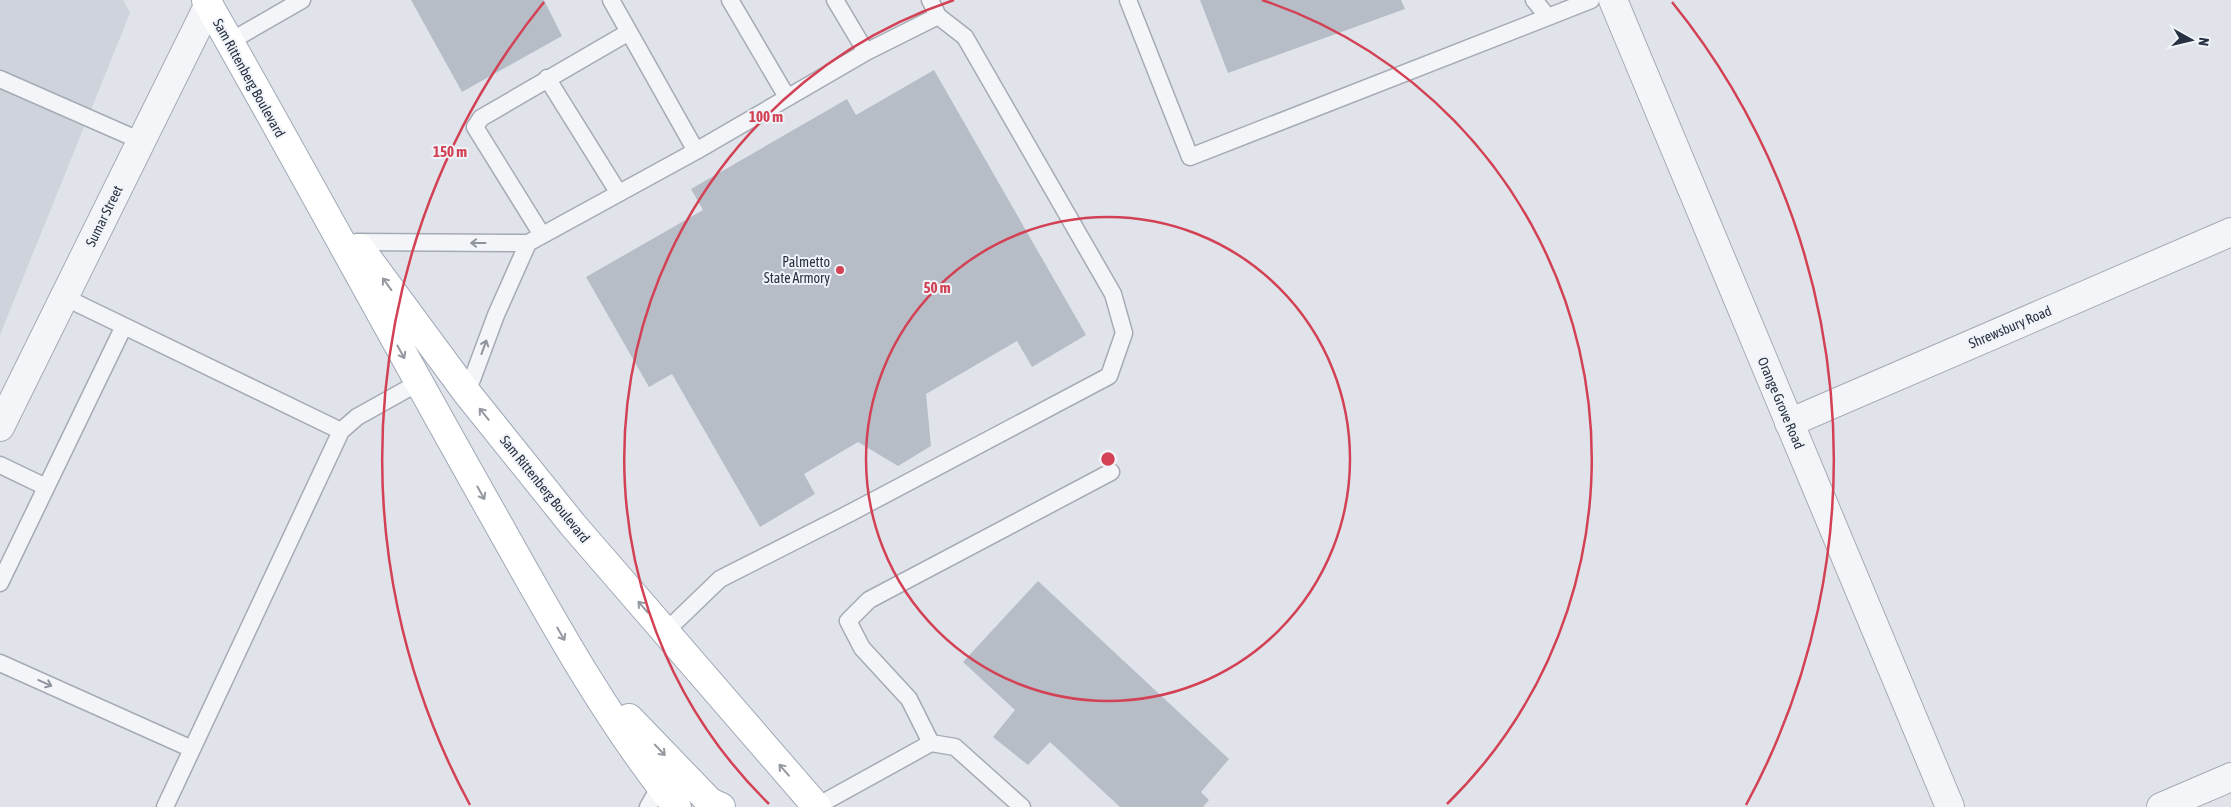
<svg xmlns="http://www.w3.org/2000/svg" width="2231" height="807" font-family="'Asap Condensed',sans-serif">
  <style>
    .built { fill: #ced3dc }
    .building { fill: #b7bdc7 }
    .lines { fill: none; stroke-linecap: round; stroke-linejoin: round }
    .service-casing { stroke: #a5abb4; stroke-width: 19 }
    .minor-casing { stroke: #a5abb4; stroke-width: 30 }
    .tertiary-casing { stroke: #a5abb4; stroke-width: 30 }
    .primary-casing { stroke: #9fa8b6; stroke-width: 30 }
    .service { stroke: #f3f5f8; stroke-width: 16 }
    .minor { stroke: #f3f5f8; stroke-width: 28 }
    .tertiary { stroke: #f3f5f8; stroke-width: 28 }
    .primary { stroke: #fff; stroke-width: 28 }
    .oneway { stroke: #8e939d }
    .oneway2 { stroke: #9498a0 }
    .ring { fill: none; stroke: #d34155; stroke-width: 2.5 }
    .poi-dot { fill: #d34155; stroke: #f0f3f7; stroke-width: 2 }
    .labels { text-anchor: middle; dominant-baseline: central; stroke-width: 4; stroke-linejoin: round; paint-order: stroke }
    .street-label { font-size: 14px; fill: #283142; stroke: #f0f3f7 }
    .poi-label { font-size: 14px; fill: #283142; stroke: #f0f3f7; text-anchor: end }
    .centre { fill: #d34155; stroke: #f0f3f7; stroke-width: 2.5 }
    .ring-label { font-size: 15px; text-anchor: middle; font-weight: bold; fill: #d34155; stroke: #f0f3f7; stroke-width: 4; stroke-linejoin: round; paint-order: stroke }
  </style>
  <rect width="100%" height="100%" fill="#e0e4ea"/>
  <!-- built -->
  <path class="built" d="M0,0H123L130,13L0,335Z"/>
  <!-- building -->
  <path class="building" d="M411,0H544L562,36L462,92Z
    M1200,0H1401L1405,9L1228,73Z
    M934,70L1086,335L1032,367L1017,341L926,394L931,446L898,466L858,442L804,474L815,494L760,527L672,374L649,387L586,277L703,210L691,189L847,99L856,115Z
    M1038,581L1229,759L1201,792L1209,800L1203,807H1120L1050,742L1028,765L993,737L1015,710L963,662Z"/>
  <g class="lines">
    <defs>
      <path id="service" d="M611,0L696,151
        M730,0L787,97
        M835,0L866,52
        M1128,0L1190,157L1548,17
        M1534,0L1548,17L1591,0
        M229,42L302,0
        M547,78L618,192
        M0,79L141,141
        M542,235L475,127L481,118L629,32
        M356,242L528,243L496,315L467,393
        M528,243L696,151L866,52L938,16L930,0
        M64,297L341,431
        M0,465L46,487
        M0,583L124,326
        M665,632L720,579L852,512L1109,376L1124,333L1113,294L965,37L938,16
        M0,663L192,749
        M931,743L909,699L862,648L848,621L869,600L1111,472
        M817,806L931,743L955,747L1022,807
        M165,807L341,431L357,417L418,383
        M648,807L660,786"/>
      <path id="minor" d="M1789,423L2231,232
        M0,427L209,4
        M2161,807L2231,777"/>
      <path id="tertiary" d="M1613,0L1950,807"/>
      <path id="primary" d="M206,0C300,165 390,332 483,497C542,601 601,713 677,807
        M360,248L467,393L573,525L817,807
        M629,718L710,802L721,807"/>
    </defs>
    <!-- service casing -->
    <use href="#service" class="service-casing"/>
    <!-- minor casing -->
    <use href="#minor" class="minor-casing"/>
    <!-- tertiary casing -->
    <use href="#tertiary" class="tertiary-casing"/>
    <!-- primary casing -->
    <use href="#primary" class="primary-casing"/>
    <!-- service -->
    <use href="#service" class="service"/>
    <!-- minor -->
    <use href="#minor" class="minor"/>
    <!-- tertiary -->
    <use href="#tertiary" class="tertiary"/>
    <!-- primary -->
    <use href="#primary" class="primary"/>
  </g>
  <!-- one-way arrows -->
  <defs><path id="oneway-shaft" d="M-6 0H5M1.5-3L5.5 0L1.5 3" fill="none" stroke-width="1.6" stroke-linecap="round" stroke-linejoin="round" transform="scale(1.25)"/></defs>
  <g class="oneway">
    <use href="#oneway-shaft" transform="translate(478 243) rotate(-180)"/>
    <use href="#oneway-shaft" transform="translate(484 347) rotate(-70)"/>
    <use href="#oneway-shaft" transform="translate(45 683) rotate(24)"/>
  </g>
  <g class="oneway2">
    <use href="#oneway-shaft" transform="translate(387 284) rotate(-126)"/>
    <use href="#oneway-shaft" transform="translate(401 352) rotate(61)"/>
    <use href="#oneway-shaft" transform="translate(484 414) rotate(-129)"/>
    <use href="#oneway-shaft" transform="translate(481 493) rotate(61)"/>
    <use href="#oneway-shaft" transform="translate(643 607) rotate(-131)"/>
    <use href="#oneway-shaft" transform="translate(561 634) rotate(60)"/>
    <use href="#oneway-shaft" transform="translate(660 750) rotate(46)"/>
    <use href="#oneway-shaft" transform="translate(784 770) rotate(-131)"/>
  </g>
  <!-- distance rings -->
  <g class="ring">
    <circle cx="1108" cy="459" r="242"/>
    <path d="M769 804A484 484 0 0 1 954 0M1262 0A484 484 0 0 1 1447 804"/>
    <path d="M470 805A726 726 0 0 1 544 2M1672 2A726 726 0 0 1 1746 805"/>
  </g>
  <!-- markers -->
  <circle class="poi-dot" cx="840" cy="270" r="5"/>
  <g class="labels">
    <!-- street labels -->
    <g class="street-label">
      <text transform="translate(249 78) rotate(61)">Sam Rittenberg Boulevard</text>
      <text transform="translate(104 216) rotate(-64)">Sumar Street</text>
      <text transform="translate(2010 327) rotate(-23)">Shrewsbury Road</text>
      <text transform="translate(1781 403) rotate(67)">Orange Grove Road</text>
      <text transform="translate(545 489) rotate(51)">Sam Rittenberg Boulevard</text>
    </g>
    <!-- poi labels -->
    <g class="poi-label">
      <text x="830" y="262">Palmetto<tspan x="830" dy="16">State Armory</tspan></text>
    </g>
  </g>
  <circle cx="1108" cy="459" r="8" class="centre"/>
  <g class="ring-label">
    <text x="766" y="122">100 m</text>
    <text x="450" y="157">150 m</text>
    <text x="937" y="293">50 m</text>
  </g>
  <!-- north arrow -->
  <g transform="translate(2191 40) rotate(98)" stroke="#f0f3f7" stroke-width="4" paint-order="stroke">
  <path d="M0-4L9 19L0 12L-9 19Z" fill="#283142"/>
  <text y="-8" font-size="14" font-weight="bold" text-anchor="middle" fill="#283142">N</text>
  </g>
</svg>
